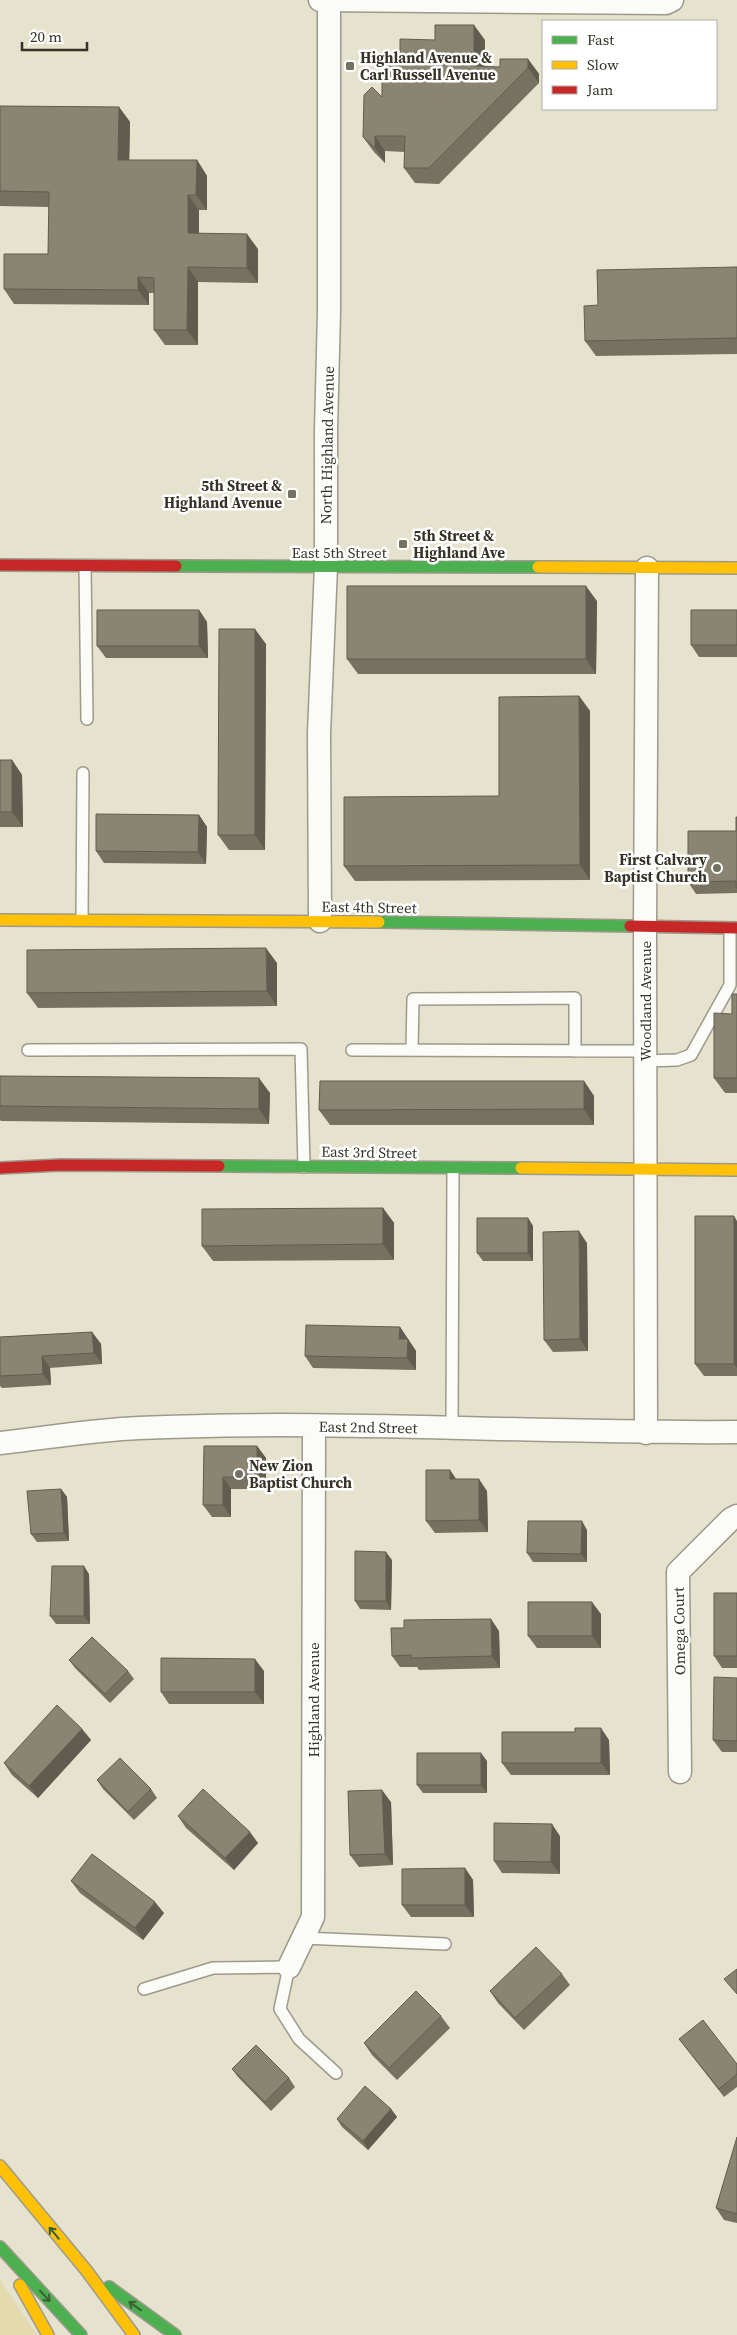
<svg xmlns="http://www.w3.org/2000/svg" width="737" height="2335" font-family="'Source Serif 4',serif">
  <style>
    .green { fill: #e3dbae }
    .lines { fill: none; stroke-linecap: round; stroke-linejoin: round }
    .lane-casing { stroke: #9d9a8c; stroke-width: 14 }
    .street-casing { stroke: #9d9a8c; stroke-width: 25 }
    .fast-casing { stroke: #9d9a8c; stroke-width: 14 }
    .slow-casing { stroke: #9d9a8c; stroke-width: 14 }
    .jam-casing { stroke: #9d9a8c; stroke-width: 14 }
    .lane { stroke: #fbfbf8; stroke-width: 11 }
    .street { stroke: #fbfbf8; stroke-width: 22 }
    .fast { stroke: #4caf50; stroke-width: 11 }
    .slow { stroke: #ffc107; stroke-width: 11 }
    .jam { stroke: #c62828; stroke-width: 11 }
    .wall { fill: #767262 }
    .shaded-wall { fill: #605d50 }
    .building { fill: #898572; stroke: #605d50 }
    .oneway { stroke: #3e5f35 }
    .poi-dot { fill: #737161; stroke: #fff; stroke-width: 2 }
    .labels { text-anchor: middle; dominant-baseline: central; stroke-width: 5; stroke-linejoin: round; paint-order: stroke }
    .poi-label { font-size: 15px; font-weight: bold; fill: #363426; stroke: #fff; text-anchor: start }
    .street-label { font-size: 15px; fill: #363426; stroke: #fff }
  </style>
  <rect width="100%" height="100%" fill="#e5e2ce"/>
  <!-- green -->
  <path class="green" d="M0,2280L37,2335H0Z"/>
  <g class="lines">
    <defs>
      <path id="lane" d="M85,566L87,719
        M82,920L83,773
        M28,1050L301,1049L304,1167
        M352,1050L645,1051
        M412,1050L413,999L575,998V1051
        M645,1061L677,1060L691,1055L730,985V928
        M452,1429L453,1168
        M303,1938L445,1944
        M144,1989L213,1968L289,1967L280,2009L299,2039L336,2073"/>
      <path id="street" d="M320,0L666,3L672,0
        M320,921L319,733L326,566V430L329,312V0
        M646,1433L645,926L647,568
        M0,1443C46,1438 93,1430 139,1428C338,1419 538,1434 737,1432
        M680,1772L678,1572L731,1519L737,1516
        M289,1967L313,1917L314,1426"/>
      <path id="fast" d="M176,566L538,567
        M379,922L630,926
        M219,1166L521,1168
        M0,2247L81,2335
        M109,2287L175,2335"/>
      <path id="slow" d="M538,567L737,568
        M0,920L379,922
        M521,1168L737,1170
        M0,2166L86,2270L134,2335
        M20,2285L48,2335"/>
      <path id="jam" d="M0,565L176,566
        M630,926L737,928
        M0,1168L60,1165L219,1166"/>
    </defs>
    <!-- lane casing -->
    <use href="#lane" class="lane-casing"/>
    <!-- street casing -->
    <use href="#street" class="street-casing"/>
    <!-- fast casing -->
    <use href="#fast" class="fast-casing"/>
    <!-- slow casing -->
    <use href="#slow" class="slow-casing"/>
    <!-- jam casing -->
    <use href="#jam" class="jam-casing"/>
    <!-- lane -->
    <use href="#lane" class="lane"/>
    <!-- street -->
    <use href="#street" class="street"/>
    <!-- fast -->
    <use href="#fast" class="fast"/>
    <!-- slow -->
    <use href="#slow" class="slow"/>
    <!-- jam -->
    <use href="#jam" class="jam"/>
  </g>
  <!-- wall -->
  <path class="wall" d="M485,40V67H500L528,59L539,74V83L439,184L415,183L404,168L405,152L385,151V163L374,152L363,137L382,97Z
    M0,106L119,107L130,122L129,160H197L207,176V210H199V233L258,249V283L198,282V345H165L154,330V293H149V305L14,304L4,289L48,254L49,207L0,206Z
    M737,267V354L596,356L585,341L598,305Z
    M597,601L596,674H358L347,659Z
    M199,610L207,622L208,658H106L97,646Z
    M737,610V657H699L691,645Z
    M266,644L265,850H229L218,835Z
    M579,696L590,711V880L355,881L344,866L499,796Z
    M0,760H12L22,775L23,827H0Z
    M199,815L207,827L206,864L104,863L96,851Z
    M737,817V893L696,894L688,882L736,831Z
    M277,963V1006L38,1008L27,993Z
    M737,994V1093H725L714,1078Z
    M0,1076L270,1093L269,1124L1,1121L0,1120Z
    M584,1081L594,1096V1125H330L319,1110Z
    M383,1208L394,1223V1260L213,1261L202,1246Z
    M528,1218L533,1226V1261H483L477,1253Z
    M737,1221V1376H704L695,1364Z
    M587,1243L588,1351L553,1352L544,1340Z
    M400,1327L416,1351V1370L313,1368L305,1356Z
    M92,1332L101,1344L102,1364L50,1368L51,1385L2,1388L0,1386V1337Z
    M204,1446H257L266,1458V1489H231V1517H212L203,1505Z
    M450,1470L456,1479L487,1491L488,1532L435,1533L426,1521Z
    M61,1489L67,1497L69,1541L37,1542L31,1534Z
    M587,1530V1562H533L527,1553Z
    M392,1560L391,1610L360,1609L355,1601Z
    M89,1574L90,1624H56L50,1616Z
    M737,1593V1668H722L714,1656Z
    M601,1614V1648H537L528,1636Z
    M499,1631L500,1668L419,1670L417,1667H400L392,1656Z
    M69,1660L128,1671L134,1679L110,1703L75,1668Z
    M264,1671V1704H169L161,1692Z
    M737,1678V1752H722L713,1740Z
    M82,1729L91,1740L38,1798L12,1775L4,1763Z
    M609,1740L610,1775H511L502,1763Z
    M487,1761V1793H423L417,1785Z
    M97,1780L151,1789L157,1798L134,1820L103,1789Z
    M391,1802L393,1865L359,1867L350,1855Z
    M178,1816L258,1843L234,1870L186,1828Z
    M560,1836V1874L502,1873L494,1861Z
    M465,1868L473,1880L474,1917H411L402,1905Z
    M71,1881L164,1913L143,1940L80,1893Z
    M562,1974L570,1985L524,2030L498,2003L490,1991Z
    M441,2016L450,2028L397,2080L372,2055L364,2043Z
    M679,2039L737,2064V2087L724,2097Z
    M232,2069L289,2078L295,2087L271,2111L238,2077Z
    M391,2109L397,2117L368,2150L342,2127L337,2119Z
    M737,2137V2223L724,2220L716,2208Z"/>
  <!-- shaded-wall -->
  <path class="shaded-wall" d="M474,25L485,40L484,82L474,66Z
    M528,59L539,74V83L528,68Z
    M119,107L130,122L129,175L118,160Z
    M375,136L385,151V163L375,148Z
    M197,160L207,176V210L196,195Z
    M188,195L199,210V248L188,233Z
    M247,234L258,249V283L247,268Z
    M188,267L198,282V345L187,330Z
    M138,277L149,293V305L138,290Z
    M586,586L597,601L596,674L586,659Z
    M199,610L207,622L208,658L199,646Z
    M255,629L266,644L265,850L255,835Z
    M579,696L590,711V880L580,865Z
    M12,760L22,775L23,827L12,812Z
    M199,815L207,827L206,864L198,852Z
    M266,948L277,963V1006L267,991Z
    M259,1078L270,1093L269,1124L259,1109Z
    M584,1081L594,1096V1125L584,1109Z
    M383,1208L394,1223V1260L383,1244Z
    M734,1216L737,1221V1368L734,1364Z
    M528,1218L533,1226V1261L528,1253Z
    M579,1231L587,1243L588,1351L580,1339Z
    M400,1327L408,1339H399Z
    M92,1332L101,1344L102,1364L94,1353Z
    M408,1339L416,1351V1370L407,1358Z
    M42,1356L50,1368L51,1385L43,1374Z
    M257,1446L266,1458V1489L257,1478Z
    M450,1470L458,1482L450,1479Z
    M223,1477L231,1489V1517L223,1505Z
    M479,1479L487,1491L488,1532L479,1520Z
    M61,1489L67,1497L69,1541L64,1533Z
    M582,1521L587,1530V1562L581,1554Z
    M386,1552L392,1560L391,1610L386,1601Z
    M84,1566L89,1574L90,1624L84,1616Z
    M592,1602L601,1614V1648L592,1636Z
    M491,1619L499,1631L500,1668L492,1656Z
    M255,1659L264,1671V1704L255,1692Z
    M601,1728L609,1740L610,1775L601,1763Z
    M82,1729L91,1740L38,1798L29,1786Z
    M481,1753L487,1761V1793L481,1785Z
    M382,1790L391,1802L393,1865L385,1854Z
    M552,1824L560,1836V1874L551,1862Z
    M250,1832L258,1843L234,1870L225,1858Z
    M465,1868L473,1880L474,1917L465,1905Z
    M155,1902L164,1913L143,1940L135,1928Z
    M391,2109L397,2117L368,2150L363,2141Z"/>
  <!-- building -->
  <path class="building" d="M435,25H474V66L500,67V59H528V68L429,168H404L405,136H375V148L363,137L364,95L372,87L382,97V62H400V39L435,40Z
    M0,106L119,107L118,160H197L196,195H188V233L247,234V268L188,267L187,330H154V278L138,277V290L4,289V254H48L49,192L0,191Z
    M737,267V338L585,341L584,306L598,305L597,270Z
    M347,586H586V659H347Z
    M97,610H199V646H97Z
    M691,610H737V645H691Z
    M219,629H255V835H218Z
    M579,696L580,865L344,866V797L499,796V697Z
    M0,760H12V812H0Z
    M96,814L199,815L198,852L96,851Z
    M736,817H737V888H736V881L688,882V831H736Z
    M266,948L267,991L27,993V950Z
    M732,994H737V1078H714V1013L732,1014Z
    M0,1076L259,1078V1109L0,1106Z
    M320,1081H584V1109L319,1110Z
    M383,1208V1244L202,1246V1209Z
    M695,1216H734V1364H695Z
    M477,1218H528V1253H477Z
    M579,1231L580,1339L544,1340L543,1232Z
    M306,1325L400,1327L399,1339H408L407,1358L305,1356Z
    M92,1332L94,1353L42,1356L43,1374L0,1376V1337Z
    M204,1446H257V1478L223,1477V1505H203Z
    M426,1470H450V1479H479V1520L426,1521Z
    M61,1489L64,1533L31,1534L27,1491Z
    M528,1521H582L581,1554L527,1553Z
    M355,1551L386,1552V1601H355Z
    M52,1566H84V1616H50Z
    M714,1593H737V1656H714Z
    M528,1602H592V1636H528Z
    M491,1619L492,1656L411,1658V1655L392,1656L391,1628H404V1620Z
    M92,1637L128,1671L105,1694L69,1660Z
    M161,1658L255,1659V1692H161Z
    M714,1677L737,1678V1741L713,1740Z
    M57,1705L82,1729L29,1786L4,1763Z
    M575,1728H601V1763H502V1732H575Z
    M417,1753H481V1785H417Z
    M120,1758L151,1789L128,1812L97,1780Z
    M203,1789L250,1832L225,1858L178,1816Z
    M382,1790L385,1854L350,1855L348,1791Z
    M494,1823L552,1824L551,1862L494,1861Z
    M92,1854L155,1902L135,1928L71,1881Z
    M465,1868V1905H402V1869Z
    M536,1947L562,1974L515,2018L490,1991Z
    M737,1969V1994L724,1979Z
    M416,1991L441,2016L389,2068L364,2043Z
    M703,2020L737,2064V2074L719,2089L679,2039Z
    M256,2045L289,2078L265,2102L232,2069Z
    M365,2086L391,2109L363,2141L337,2119Z
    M737,2137V2214L716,2208Z"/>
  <!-- one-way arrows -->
  <defs><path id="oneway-shaft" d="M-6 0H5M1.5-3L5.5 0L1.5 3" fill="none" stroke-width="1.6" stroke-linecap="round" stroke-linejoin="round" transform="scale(1.25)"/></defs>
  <g class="oneway">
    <use href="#oneway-shaft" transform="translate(54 2233) rotate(-130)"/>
    <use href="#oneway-shaft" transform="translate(45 2296) rotate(47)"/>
    <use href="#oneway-shaft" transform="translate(135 2306) rotate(-144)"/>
  </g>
  <!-- markers -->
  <g class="poi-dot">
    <rect x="345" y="61" width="10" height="10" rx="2.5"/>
    <rect x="287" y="489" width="10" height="10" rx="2.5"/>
    <rect x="398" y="539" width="10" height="10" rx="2.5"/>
    <circle cx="717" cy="868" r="5"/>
    <circle cx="239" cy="1474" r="5"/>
  </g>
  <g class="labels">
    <!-- poi labels -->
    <g class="poi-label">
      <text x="360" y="57">Highland Avenue &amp;<tspan x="360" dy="17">Carl Russell Avenue</tspan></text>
      <text x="282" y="485" text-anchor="end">5th Street &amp;<tspan x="282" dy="17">Highland Avenue</tspan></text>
      <text x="413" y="535">5th Street &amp;<tspan x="413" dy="17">Highland Ave</tspan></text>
      <text x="707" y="859" text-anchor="end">First Calvary<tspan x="707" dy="17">Baptist Church</tspan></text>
      <text x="249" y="1465">New Zion<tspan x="249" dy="17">Baptist Church</tspan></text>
    </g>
    <!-- street labels -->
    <g class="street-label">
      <text transform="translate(327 445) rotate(-89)">North Highland Avenue</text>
      <text x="339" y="552">East 5th Street</text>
      <text transform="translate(369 907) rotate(1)">East 4th Street</text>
      <text transform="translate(645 1001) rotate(-90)">Woodland Avenue</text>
      <text transform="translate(369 1152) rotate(1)">East 3rd Street</text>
      <text transform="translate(368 1427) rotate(1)">East 2nd Street</text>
      <text transform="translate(679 1631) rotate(-91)">Omega Court</text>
      <text transform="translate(313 1700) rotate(-90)">Highland Avenue</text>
    </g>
  </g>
  <!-- legend -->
  <rect x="542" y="20" width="175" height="90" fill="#ffffff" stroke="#afaea8"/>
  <rect x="552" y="36" width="25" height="8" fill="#4caf50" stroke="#afaea8"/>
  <text x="587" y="45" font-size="15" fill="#363426">Fast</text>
  <rect x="552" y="61" width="25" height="8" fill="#ffc107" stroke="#afaea8"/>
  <text x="587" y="70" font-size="15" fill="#363426">Slow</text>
  <rect x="552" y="86" width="25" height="8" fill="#c62828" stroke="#afaea8"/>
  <text x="587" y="95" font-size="15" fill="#363426">Jam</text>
  <!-- scale -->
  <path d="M22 42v8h65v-8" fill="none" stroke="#363426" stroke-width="2.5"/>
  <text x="30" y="42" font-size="15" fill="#363426" stroke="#ffffff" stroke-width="4" paint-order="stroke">20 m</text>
</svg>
